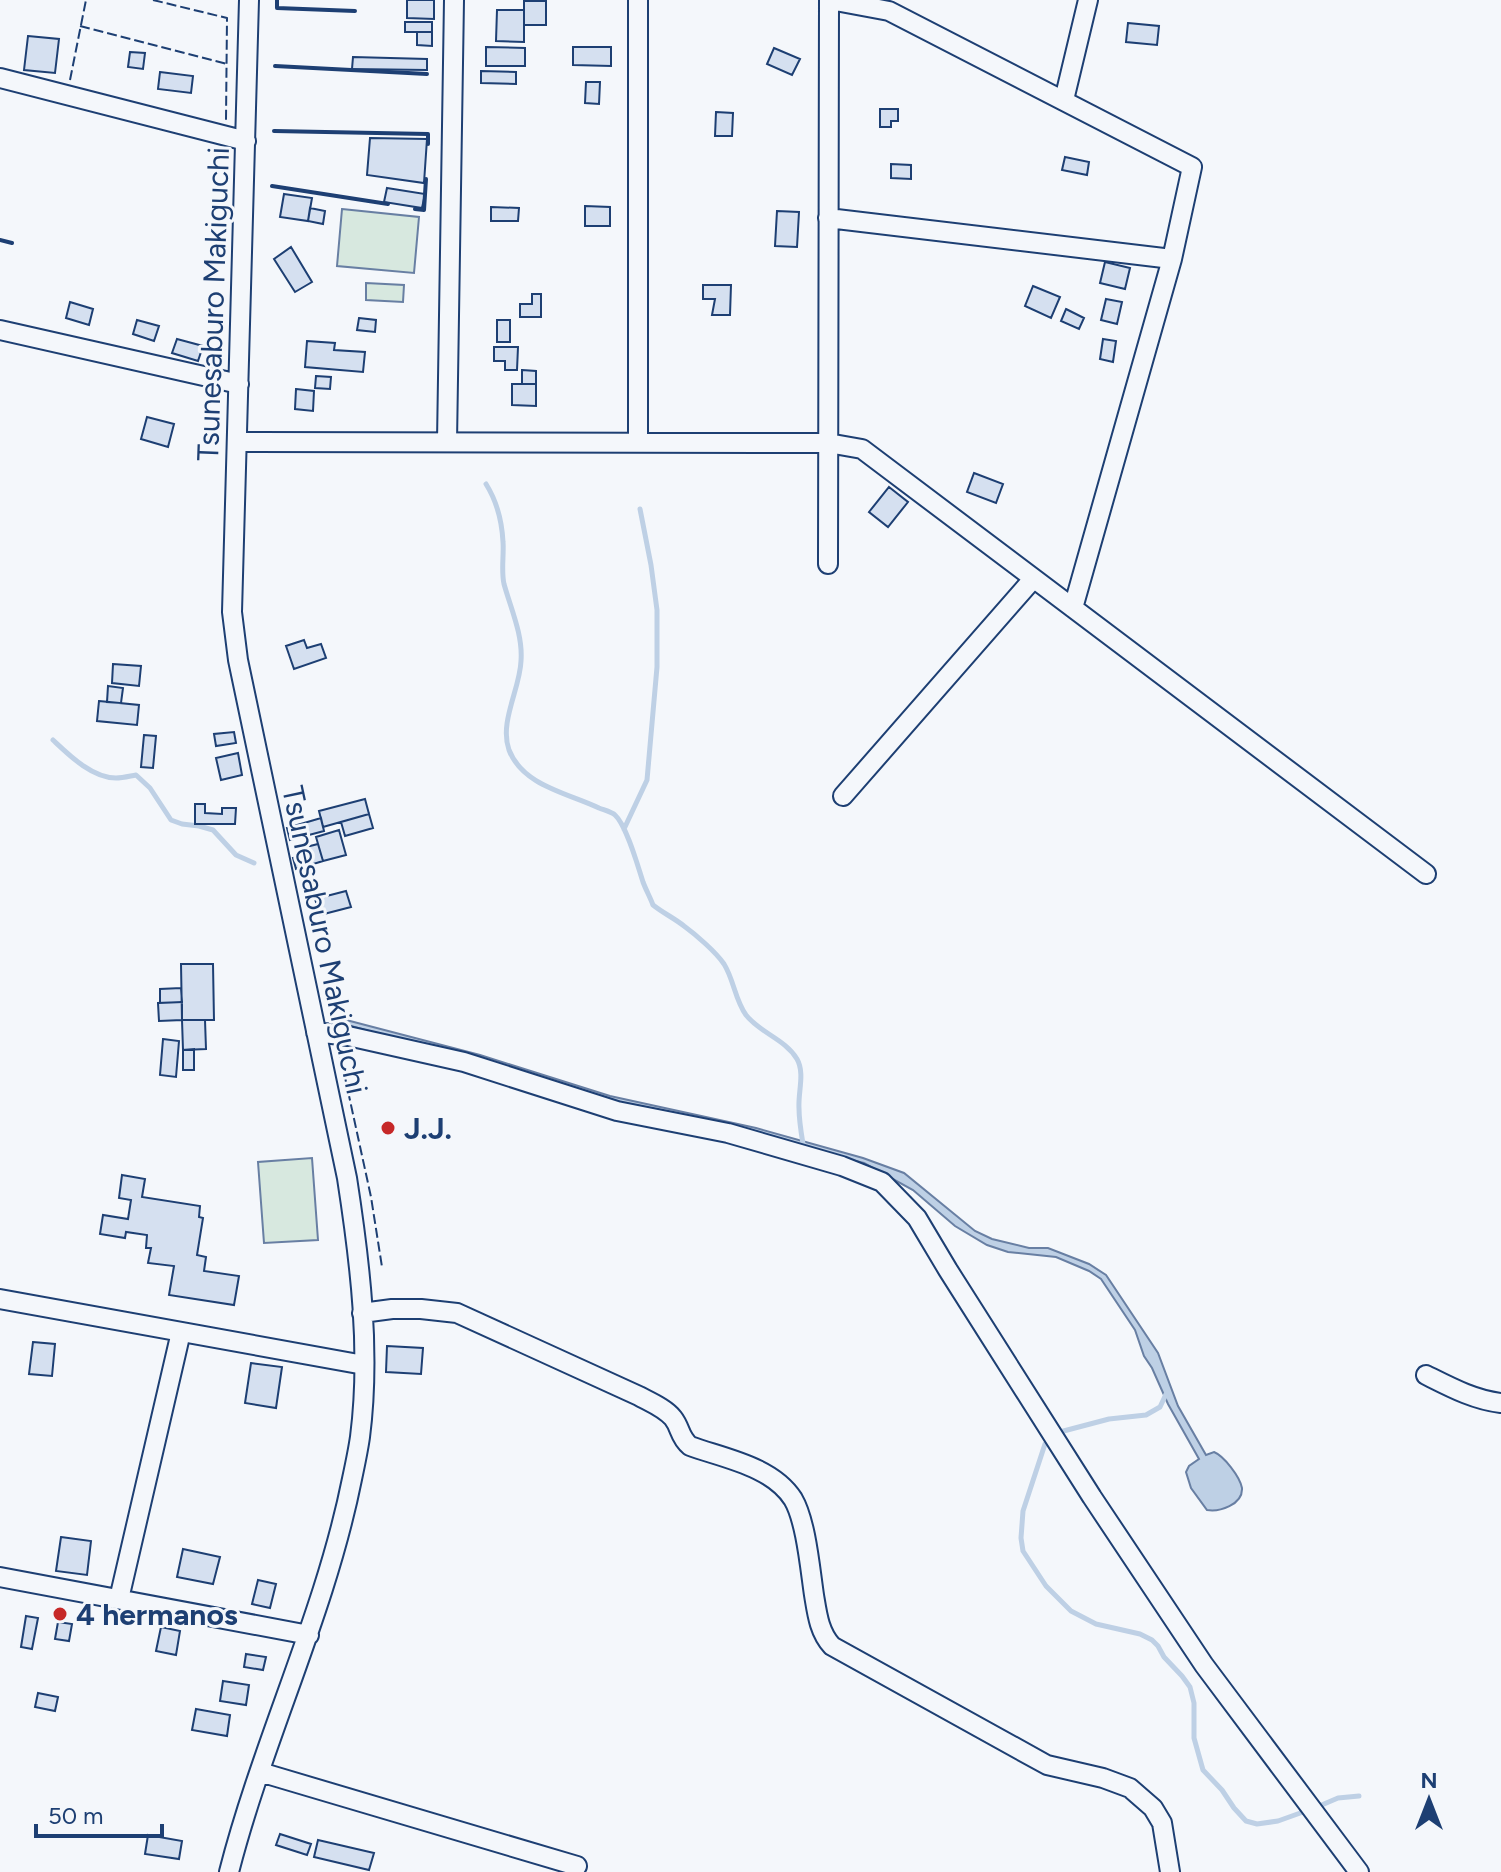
<svg xmlns="http://www.w3.org/2000/svg" width="1501" height="1872" font-family="Figtree,sans-serif">
  <style>
    .green { fill: #d7e8df; stroke: #687fa3; stroke-width: 2 }
    .water { fill: #bed0e5; stroke: #687fa3; stroke-width: 2 }
    .lines { fill: none; stroke-linecap: round; stroke-linejoin: round }
    .stream { stroke: #bed0e5; stroke-width: 5 }
    .building { fill: #d5e0f0; stroke: #1d3f73; stroke-width: 2 }
    .minor-casing { stroke: #1d3f73; stroke-width: 22 }
    .minor { stroke: #f4f7fb; stroke-width: 18 }
    .fence { stroke: #1d3f73; stroke-width: 2; stroke-dasharray: 10 4; stroke-linecap: butt }
    .wall { stroke: #1d3f73; stroke-width: 4 }
    .poi-dot { fill: #c62828; stroke: #f4f7fb; stroke-width: 3 }
    .labels { text-anchor: middle; dominant-baseline: central; stroke-width: 6; stroke-linejoin: round; paint-order: stroke }
    .street-label { font-size: 30px; fill: #1d3f73; stroke: #f4f7fb }
    .poi-label { font-size: 30px; font-weight: bold; fill: #1d3f73; stroke: #f4f7fb; text-anchor: start }
  </style>
  <rect width="100%" height="100%" fill="#f4f7fb"/>
  <!-- green -->
  <path class="green" d="M342,209L419,217L414,273L337,266Z
    M366,283L404,285L403,302L366,300Z
    M312,1158L318,1240L264,1243L258,1162Z"/>
  <!-- water -->
  <path class="water" d="M331,1016L480,1055L610,1096L756,1128L863,1158L904,1173L975,1231L992,1239L1029,1248H1048L1089,1264L1106,1275L1158,1353L1178,1406L1206,1455L1214,1452C1224,1456 1240,1477 1242,1488C1243,1505 1219,1512 1207,1510L1191,1488L1186,1472L1189,1466L1199,1459L1168,1404L1152,1368L1144,1356L1135,1330L1101,1279L1089,1271L1056,1257L1008,1252L987,1245L955,1226L913,1190L864,1163L639,1110L477,1061L333,1021Z"/>
  <g class="lines">
    <!-- stream -->
    <path class="stream" d="M486,484C496,500 502,522 503,542C504,555 501,571 504,584C511,609 523,635 521,661C520,689 499,722 509,750C523,786 568,793 599,808C604,810 612,812 615,815C627,826 638,867 643,882C646,890 650,897 653,905C663,913 674,918 684,926C695,934 716,952 724,964C734,980 735,1000 746,1015C760,1033 785,1039 797,1059C805,1073 798,1092 799,1108C799,1120 801,1132 803,1144
      M53,740C69,755 92,778 116,778C123,778 130,776 136,775L150,788L171,820L182,824L199,826L213,830L236,855L254,863
      M624,829L647,780L657,667V610L651,565L640,509
      M1167,1392L1160,1407L1146,1415L1109,1419L1056,1433L1045,1444L1023,1511L1021,1538L1023,1551L1046,1586L1071,1611L1096,1624L1140,1634L1152,1640L1158,1646L1164,1657L1182,1676L1190,1687L1194,1703V1738L1203,1770L1222,1790L1234,1808L1246,1821L1257,1824L1278,1821L1317,1807L1338,1798L1359,1796"/>
  </g>
  <!-- building -->
  <path class="building" d="M407,0H434V19L407,18Z
    M524,1H546V25H524Z
    M497,10H524V42L496,41Z
    M405,22H432V32H405Z
    M1128,23L1159,26L1157,45L1126,42Z
    M417,32H432V46L417,45Z
    M28,36L59,39L55,73L24,70Z
    M486,47L525,48V66H486Z
    M573,47H611V66L573,65Z
    M774,48L800,59L792,75L767,64Z
    M130,52L145,53L143,69L128,67Z
    M353,57L427,59V70L352,69Z
    M481,71L516,72V84L481,83Z
    M160,72L193,76L191,93L158,89Z
    M586,82H600L599,104L585,103Z
    M880,109H898V121H891V127H880Z
    M716,112L733,113L732,136H715Z
    M370,138L427,139L424,183L367,175Z
    M1065,157L1089,162L1087,175L1062,170Z
    M891,164L911,165V179L891,178Z
    M387,188L425,194L422,208L384,202Z
    M284,194L312,198L308,221L280,217Z
    M585,206L610,207V226H585Z
    M491,207L519,208L518,221H491Z
    M310,208L325,211L323,224L308,221Z
    M777,211L799,212L797,247L775,246Z
    M291,247L312,282L295,292L274,259Z
    M1105,262L1130,268L1125,289L1100,283Z
    M703,285H731L730,315H712L715,299H703Z
    M1033,286L1060,297L1051,318L1025,306Z
    M532,294H541V317H520V304H532Z
    M1106,299L1122,302L1117,324L1101,320Z
    M70,302L93,309L89,325L66,318Z
    M1066,309L1084,318L1079,329L1061,321Z
    M359,318L376,320L375,332L357,330Z
    M137,320L159,326L154,341L133,334Z
    M497,320H510V342H497Z
    M177,339L203,346L198,361L172,353Z
    M1103,339L1116,341L1113,362L1100,359Z
    M307,341L335,343L334,350L365,352L363,372L305,367Z
    M494,347H518L517,370H505V361H494Z
    M522,370L536,371V384H522Z
    M316,376L331,377L330,389L315,388Z
    M512,384H536V406L512,405Z
    M296,389L314,391L313,411L295,409Z
    M147,417L174,424L168,447L141,439Z
    M974,473L1003,484L996,503L967,492Z
    M889,487L908,502L888,527L869,512Z
    M304,640L307,648L321,644L326,658L294,669L286,646Z
    M113,664L141,666L139,686L112,683Z
    M108,686L123,688L121,703L107,702Z
    M99,701L139,705L137,725L97,721Z
    M234,732L236,743L216,746L214,734Z
    M144,735L156,736L153,768L141,767Z
    M238,753L242,775L221,780L216,758Z
    M365,799L369,814L323,827L319,811Z
    M195,804H205V813L222,814V808H236L235,824H195Z
    M369,814L373,828L345,836L341,822Z
    M321,818L324,831L290,840L287,828Z
    M339,830L346,855L323,861L316,837Z
    M318,844L323,861L310,865L306,847Z
    M308,854L310,865L296,869L293,858Z
    M346,891L351,907L320,915L315,899Z
    M181,964H213L214,1020H182Z
    M181,988L182,1002L160,1003V989Z
    M182,1002V1020L159,1021L158,1003Z
    M182,1020H205L206,1049L183,1050Z
    M163,1039L179,1041L176,1077L160,1075Z
    M194,1049V1070H183V1050Z
    M122,1175L145,1179L142,1197L200,1206L199,1217L203,1218L197,1255L206,1257L204,1271L239,1276L234,1305L169,1295L174,1266L148,1263L151,1248H146L147,1235L126,1232L125,1238L100,1234L103,1215L128,1219L131,1200L119,1198Z
    M33,1342L55,1344L52,1376L29,1374Z
    M387,1346L423,1348L421,1374L386,1372Z
    M251,1363L282,1367L276,1408L245,1403Z
    M61,1537L91,1541L87,1575L56,1571Z
    M183,1549L220,1557L213,1584L177,1577Z
    M258,1580L276,1584L270,1608L252,1604Z
    M26,1616L38,1618L32,1649L21,1647Z
    M58,1622L72,1624L69,1641L55,1639Z
    M161,1627L180,1631L176,1655L156,1651Z
    M246,1654L266,1657L263,1670L244,1667Z
    M223,1681L249,1685L246,1705L220,1701Z
    M38,1693L58,1697L55,1711L35,1707Z
    M196,1709L230,1715L227,1736L192,1730Z
    M280,1834L311,1844L307,1855L276,1845Z
    M148,1835L182,1841L179,1859L145,1854Z
    M318,1840L374,1853L369,1870L314,1857Z"/>
  <g class="lines">
    <defs>
      <path id="minor" d="M638,0V442
        M830,0L889,11L1192,167L1172,259L1073,608
        M0,78L246,141
        M1064,100L1088,0
        M828,218L1172,259
        M0,330L239,384
        M237,442L828,443L862,449L1426,874
        M447,442L454,0
        M828,564L829,0
        M843,796L1033,579
        M316,1032L348,1036L464,1062L617,1111L728,1133L842,1166L882,1182L917,1218L948,1270L1092,1497L1204,1665L1359,1872
        M0,1299L364,1365
        M362,1313L392,1309H421L457,1313L639,1396C650,1402 665,1408 673,1418C681,1428 679,1437 690,1446C723,1458 772,1466 793,1499C806,1521 810,1568 814,1595C817,1613 819,1632 832,1646L1047,1765L1103,1778L1130,1788L1153,1808L1162,1823L1170,1872
        M1426,1375C1450,1387 1474,1400 1501,1403
        M0,1577L309,1635
        M119,1599L181,1332
        M260,1772L577,1866
        M229,1872C263,1739 325,1614 352,1479C355,1465 358,1451 360,1437C371,1352 360,1262 347,1178L238,660L232,612L249,0"/>
    </defs>
    <!-- minor casing -->
    <use href="#minor" class="minor-casing"/>
    <!-- minor -->
    <use href="#minor" class="minor"/>
    <!-- fence -->
    <path class="fence" d="M153,0L227,18L226,120
      M80,26L227,64
      M70,80L86,0
      M336,1036L371,1197L382,1267"/>
    <!-- wall -->
    <path class="wall" d="M277,0V8L355,11
      M275,66L427,74
      M274,131L428,134V144
      M272,186L388,204
      M415,209L424,210L426,179
      M0,240L12,243"/>
  </g>
  <!-- markers -->
  <g class="poi-dot">
    <circle cx="388" cy="1128" r="8"/>
    <circle cx="60" cy="1614" r="8"/>
  </g>
  <g class="labels">
    <!-- street labels -->
    <g class="street-label">
      <text transform="translate(213 304) rotate(-88)">Tsunesaburo Makiguchi</text>
      <text transform="translate(325 940) rotate(78)">Tsunesaburo Makiguchi</text>
    </g>
    <!-- poi labels -->
    <g class="poi-label">
      <text x="404" y="1128">J.J.</text>
      <text x="76" y="1614">4 hermanos</text>
    </g>
  </g>
  <!-- north arrow -->
  <g transform="translate(1429 1800)" stroke="#f4f7fb" stroke-width="6" paint-order="stroke">
  <path d="M0-6L14 30L0 20L-14 30Z" fill="#1d3f73"/>
  <text y="-12" font-size="22" font-weight="bold" text-anchor="middle" fill="#1d3f73">N</text>
  </g>
  <!-- scale -->
  <path d="M36 1824v12h126v-12" fill="none" stroke="#1d3f73" stroke-width="4"/>
  <text x="48" y="1824" font-size="24" fill="#1d3f73" stroke="#f4f7fb" stroke-width="6" paint-order="stroke">50 m</text>
</svg>
